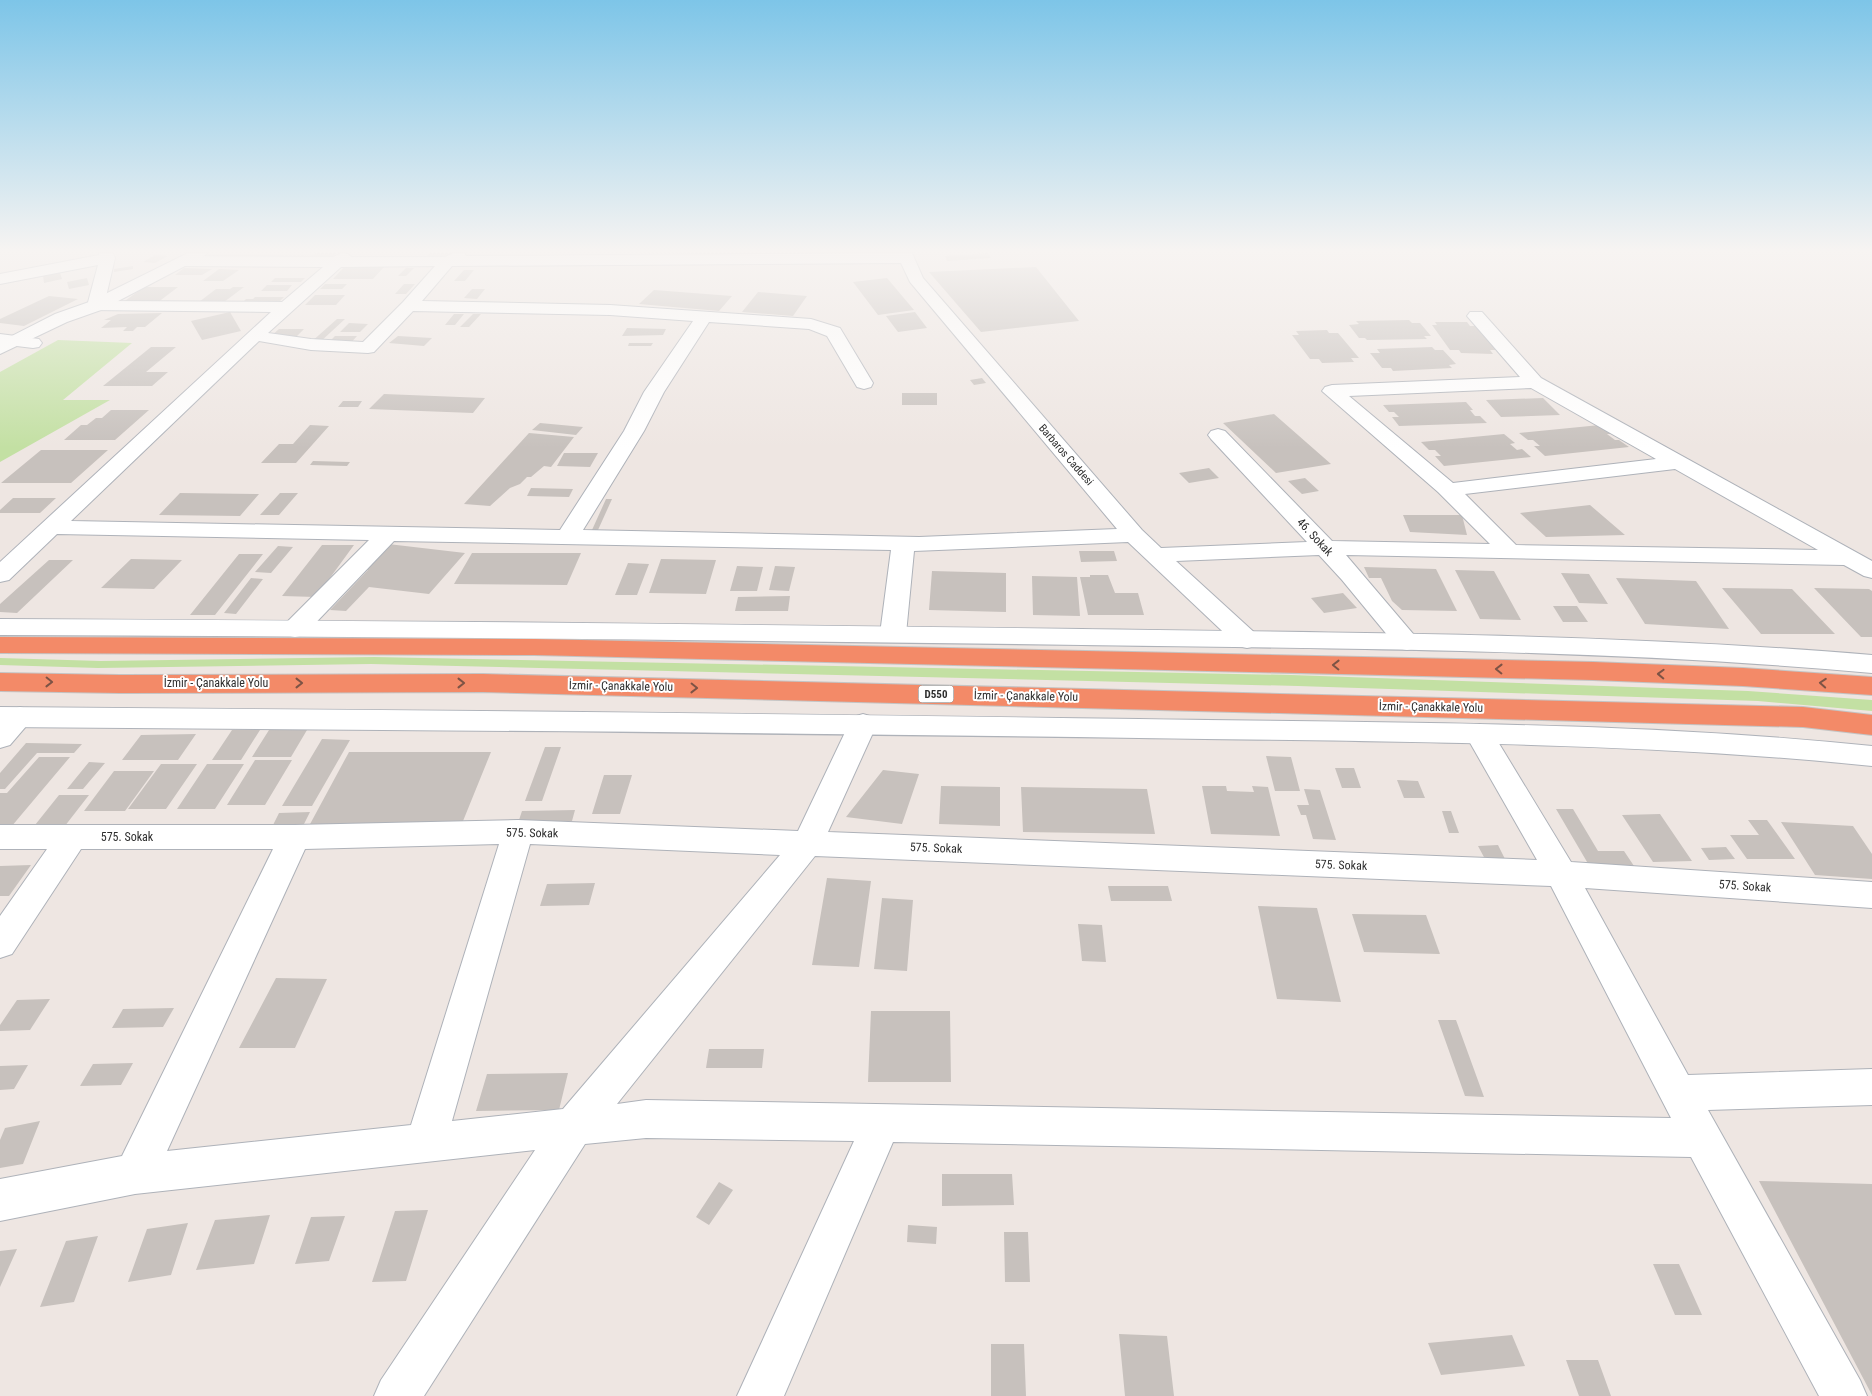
<svg xmlns="http://www.w3.org/2000/svg" width="1872" height="1396" font-family="'Roboto Condensed',sans-serif">
  <style>
    .green { fill: #c3e0a3 }
    .building { fill: #c7c1bd }
    .lines { fill: none; stroke-linecap: round; stroke-linejoin: round }
    .street-casing { stroke: #aeb2b9; stroke-width: 2 }
    .secondary-casing { stroke: #aeb2b9; stroke-width: 2 }
    .highway-casing { stroke: #c4c4c4; stroke-width: 2 }
    .street { fill: #fff; fill-rule: evenodd }
    .secondary { fill: #fff; fill-rule: evenodd }
    .highway { fill: #f38a68; fill-rule: evenodd }
    .oneway { stroke: #7d5345 }
    .labels { text-anchor: middle; dominant-baseline: central; stroke-width: 4; stroke-linejoin: round; paint-order: stroke }
    .far-street-label { font-size: 11px; fill: #2e2e2e; stroke: #fff }
    .shield { fill: #fff; stroke: #6d6d6d; stroke-width: 1 }
    .shield-label { font-size: 11px; font-weight: bold; fill: #2e2e2e }
    .street-label { font-size: 12px; fill: #2e2e2e; stroke: #fff }
  </style>
  <rect width="100%" height="100%" fill="#eee6e2"/>
  <!-- green -->
  <path class="green" d="M58,340L132,343L63,400H110L0,462V372Z
    M374,657L1291,675L1748,691L1872,700V711L1758,701L1298,686L371,664L98,668L0,665V658L101,661Z"/>
  <!-- building -->
  <path class="building" d="M315,253H337L333,256H311Z
    M430,253H452L449,256H427Z
    M988,253L991,258L947,261L945,256Z
    M155,255L168,256L155,263L143,262Z
    M133,266V269L114,272V269Z
    M344,267H384L373,279H333Z
    M1036,267L1079,321L981,332L929,272Z
    M184,268L212,269L202,275H175Z
    M406,268H414L406,276H398Z
    M219,269L239,270L223,281H203Z
    M464,270H474L465,281H454Z
    M60,273L62,279L44,283L43,276Z
    M87,278L89,285L69,289L67,282Z
    M275,278H305L301,282H271Z
    M887,278L914,310L878,315L853,282Z
    M325,284H347L342,289H320Z
    M404,284H415L406,294H395Z
    M267,285H292L287,291H261Z
    M144,287H178L157,303H122Z
    M233,287H244L220,305H195L216,289H230Z
    M472,289H485L477,299L464,298Z
    M654,290L732,296L719,311L639,304Z
    M758,292L807,296L793,316L742,312Z
    M315,295H345L336,305H305Z
    M49,296L78,299L24,326L0,323V319Z
    M255,297H284L277,304H241L246,299H253Z
    M230,312L241,331L202,340L191,321Z
    M915,312L927,328L898,332L886,316Z
    M162,313L145,327H137L133,331H123L127,327L101,328L111,320H104L118,314Z
    M454,314H464L455,325H445Z
    M473,314H481L469,327H460Z
    M337,319H345L319,343H310Z
    M1409,320L1412,323H1420L1431,336H1424L1427,339L1367,340L1365,338H1359L1349,325L1359,324L1356,321Z
    M1435,322H1467L1470,326H1478L1497,350H1490L1493,354L1461,353L1459,350H1450L1432,325H1437Z
    M349,323L368,324L360,332H340Z
    M627,328L666,329L663,335L622,336Z
    M279,329H304L297,336H271Z
    M1327,330L1329,333H1338L1359,358H1351L1354,362L1322,363L1319,359H1310L1292,335H1299L1296,331Z
    M335,336H357L348,346H325Z
    M398,336L432,338L424,346L389,343Z
    M629,343H653L651,346H628Z
    M151,347H176L146,372H168L152,386H103Z
    M1432,347L1435,350H1443L1456,364L1449,365L1452,368L1393,371L1391,368H1382L1370,353H1380L1377,349Z
    M982,378L986,383L974,385L970,380Z
    M902,393H937V405H902Z
    M384,394L485,398L473,413L369,409Z
    M1543,398L1560,415L1501,417L1486,400Z
    M343,401H362L358,407H338Z
    M1466,402L1473,410H1470L1475,416H1480L1487,423L1399,426L1392,417H1399L1394,412H1389L1383,405Z
    M111,410H149L115,440H64L81,425H87L96,418H102Z
    M1274,414L1331,464L1276,473L1223,423Z
    M540,423L583,427L576,435L532,430Z
    M310,425L329,426L296,463H261L279,444H293Z
    M1600,425L1611,434H1607L1615,440H1619L1629,447L1545,456L1534,446H1540L1533,440H1528L1519,433Z
    M529,433L574,437L551,467L544,466L531,477H527L520,484L510,488L490,506L464,504Z
    M1504,434L1515,443L1510,444L1517,450L1522,449L1531,457L1444,466L1435,456H1441L1435,450H1429L1421,442Z
    M41,450H108L71,483H1Z
    M564,453H598L590,467L557,466Z
    M313,461L350,462L347,466L310,465Z
    M1209,468L1219,478L1189,483L1179,473Z
    M1305,478L1319,491L1302,494L1288,481Z
    M531,488L573,489L569,497L527,496Z
    M180,493L259,494L240,516L159,515Z
    M280,493H298L279,515H260Z
    M13,498H56L40,513H0V510Z
    M606,499H612L598,530H592Z
    M1590,505L1625,535L1546,537L1520,513Z
    M1403,515H1462L1467,535L1410,532Z
    M388,544L465,553L429,594L369,587L346,611L330,610L368,570L364,569Z
    M322,545H354L316,597L282,596Z
    M278,546L293,547L271,573L255,572Z
    M1079,551H1114L1117,561L1081,562Z
    M472,553H581L567,585L454,584Z
    M239,554H263L215,615H190Z
    M131,559L182,560L154,589L101,588Z
    M661,559L716,560L706,594L649,593Z
    M49,560H73L17,613L0,612V604Z
    M628,563L649,564L637,595H615Z
    M737,566L763,567L757,591H730Z
    M775,566L795,567L789,591L769,590Z
    M1364,567L1436,569L1457,611L1402,610L1392,601L1381,578H1369Z
    M1455,570L1494,571L1521,620L1480,619Z
    M932,571L1006,573V612L929,610Z
    M1561,573L1589,574L1608,604L1579,603Z
    M1090,575H1108L1115,593H1138L1144,615H1088L1080,577H1090Z
    M1032,576L1077,577L1080,616L1033,615Z
    M251,578L263,579L236,614L224,613Z
    M1616,578L1696,581L1729,629L1645,624Z
    M1722,588L1792,589L1835,634H1761Z
    M1814,588L1869,589L1872,591V637H1861Z
    M1343,593L1357,608L1324,613L1311,598Z
    M790,596L788,611H735L738,597Z
    M1553,606H1577L1588,622H1563Z
    M232,730H260L241,760H212Z
    M269,730H307L291,757H252Z
    M196,734L178,760H122L141,735Z
    M322,739L350,740L312,806H282Z
    M26,743L82,744L74,753H37L5,789H0V773Z
    M545,747H561L542,801H525Z
    M349,752H491L461,826H309Z
    M1266,756L1291,757L1300,791H1275Z
    M39,757H70L6,833H0V793H7Z
    M255,760H292L265,805H227Z
    M89,762L105,763L83,789H67Z
    M161,764H197L166,809H128Z
    M207,764H244L215,809H177Z
    M1335,768H1354L1361,788H1342Z
    M883,770L919,774L902,824L846,817Z
    M114,771H154L125,811H84Z
    M604,775H632L620,814H592Z
    M1397,780L1418,781L1425,798H1404Z
    M941,786L1000,787V826L939,824Z
    M1202,786H1226L1227,791L1254,792L1252,786L1268,787L1280,836L1211,834Z
    M1021,787L1147,789L1155,834L1023,832Z
    M1304,789L1320,790L1336,840L1313,839L1306,815H1301L1297,805H1309Z
    M59,795H89L61,831L31,830Z
    M1556,809H1573L1598,851H1624L1634,866L1590,867Z
    M575,810L572,821L518,823L522,811Z
    M1442,811H1451L1459,833H1449Z
    M310,812L303,826L272,827L279,813Z
    M1660,814L1692,861L1653,862L1622,815Z
    M1748,820H1767L1795,859H1747L1730,835H1759Z
    M1781,822L1853,826L1872,854V879L1815,875Z
    M1498,845L1505,859H1485L1478,846Z
    M1726,847L1735,859L1709,860L1701,848Z
    M31,865L9,896H0V866Z
    M827,878L871,881L859,967L812,965Z
    M595,883L589,905L540,906L547,884Z
    M1108,886H1168L1172,901H1111Z
    M882,898L913,900L907,971L874,969Z
    M1258,906L1317,908L1341,1002L1277,999Z
    M1352,914L1426,915L1440,954L1364,952Z
    M1078,924L1102,925L1106,962L1082,961Z
    M276,978L327,979L295,1048H239Z
    M50,999L30,1030L0,1031V1025L17,1000Z
    M174,1008L163,1027L112,1028L123,1009Z
    M871,1011H950L951,1082H868Z
    M1438,1020H1456L1484,1097L1465,1096Z
    M709,1049H764L762,1068H706Z
    M133,1063L121,1085L80,1086L93,1064Z
    M28,1065L14,1089L0,1090V1066Z
    M568,1073L559,1110L476,1111L487,1074Z
    M40,1121L23,1164L0,1168V1140L5,1128Z
    M942,1174H1012L1014,1205L942,1206Z
    M1759,1181L1872,1184V1395Z
    M719,1182L733,1190L709,1225L696,1217Z
    M428,1210L406,1281L372,1282L395,1211Z
    M270,1215L254,1264L196,1270L215,1220Z
    M345,1216L329,1261L295,1264L311,1217Z
    M188,1223L171,1275L128,1282L147,1229Z
    M908,1225L937,1227L936,1244L907,1242Z
    M1004,1232H1028L1030,1282H1005Z
    M98,1236L74,1302L40,1307L66,1241Z
    M17,1249L0,1287V1251Z
    M1653,1264H1679L1702,1315H1675Z
    M1119,1334L1167,1336L1174,1396H1125Z
    M1512,1335L1525,1366L1441,1375L1428,1343Z
    M991,1344H1024L1026,1396H991Z
    M1566,1360H1598L1611,1396H1579Z"/>
  <g class="lines">
    <defs>
      <path id="street" d="M99,253H113L115,258L105,301L282,302L323,267L183,266L178,264L175,261L178,258L183,256L333,257L342,253L348,254L351,257H445L454,253H464L466,256L912,253L923,278L1142,530L1161,548L1307,542L1211,439L1208,435L1211,431L1218,429L1225,431L1332,541L1490,544L1438,492L1322,391L1325,387L1332,385L1520,377L1467,316L1470,312H1482L1541,378L1872,561V578L1864,576L1844,565L1346,555L1420,642L1416,648L1407,650L1398,648L1342,580L1319,555L1176,561L1256,634L1260,640L1256,646L1247,648L1238,646L1128,542L914,551L906,634L902,640L893,642L884,640L880,634L891,550L394,541L304,635L295,637L286,635L282,629L286,623L369,540L57,534L9,580L0,582V562L271,312L89,310L87,306L98,265L0,284V274L99,255ZM901,263L910,282L1117,529L919,537L583,530L644,431L664,392L709,322L809,329L827,336L857,387L864,389L871,387L873,383L840,328L811,319L610,305L422,301L452,266ZM435,266L403,302L363,342L311,339L268,333L341,267ZM413,311L610,315L693,321L644,392L624,431L560,530L71,521L259,341L311,350L368,353L374,352ZM1531,388L1656,459L1453,483L1349,396ZM1675,469L1818,550L1516,545L1465,494Z
        M0,334L39,339L42,343L39,347L33,348L0,344Z
        M20,707L30,710L34,717L10,745L0,748V721L10,710Z
        M863,714L873,717L877,724L828,832L1537,860L1465,734L1469,727L1479,724L1489,727L1571,862L1872,882V908L1585,888L1688,1075L1872,1069V1105L1708,1110L1860,1380L1867,1396H1819L1691,1157L893,1142L784,1396H737L854,1141L646,1138L585,1144L424,1396H374L381,1380L535,1150L135,1194L0,1221V1179L122,1156L273,849H81L12,954L0,958V916L47,849H0V825H295L518,820L798,831L849,724L853,717ZM499,844L411,1125L167,1151L305,849ZM530,844L780,855L563,1109L452,1121ZM815,856L1551,886L1671,1118L646,1100L617,1104Z"/>
      <path id="secondary" d="M188,253H207L204,256L101,310L67,322L0,354V342L55,314L89,302Z
        M0,619C361,620 721,624 1082,629C1345,633 1610,633 1872,655V673C1610,649 1345,649 1082,645C721,640 361,636 0,635Z
        M0,707C380,710 759,713 1139,719C1383,723 1629,721 1872,746V766C1629,741 1383,742 1139,738C759,732 380,730 0,727Z"/>
      <path id="highway" d="M0,637L534,639L1593,662L1743,668L1872,677V695L1743,686L1593,680L534,655L0,653Z
        M0,673L120,675L483,674L1803,707L1872,715V735L1803,727L483,692L120,693L0,691Z"/>
    </defs>
    <!-- street casing -->
    <use href="#street" class="street-casing"/>
    <!-- secondary casing -->
    <use href="#secondary" class="secondary-casing"/>
    <!-- highway casing -->
    <use href="#highway" class="highway-casing"/>
    <!-- street -->
    <use href="#street" class="street"/>
    <!-- secondary -->
    <use href="#secondary" class="secondary"/>
    <!-- highway -->
    <use href="#highway" class="highway"/>
  </g>
  <!-- one-way arrows -->
  <defs><path id="oneway-chevron" d="M-2-3.5L2.5 0L-2 3.5" fill="none" stroke-width="1.6" stroke-linecap="round" stroke-linejoin="round" transform="scale(1.25)"/></defs>
  <g class="oneway">
    <use href="#oneway-chevron" transform="translate(1336 665) rotate(-179)"/>
    <use href="#oneway-chevron" transform="translate(1499 669) rotate(-179)"/>
    <use href="#oneway-chevron" transform="translate(1661 674) rotate(-178)"/>
    <use href="#oneway-chevron" transform="translate(49 682) rotate(1)"/>
    <use href="#oneway-chevron" transform="translate(299 683)"/>
    <use href="#oneway-chevron" transform="translate(461 683)"/>
    <use href="#oneway-chevron" transform="translate(1823 683) rotate(-176)"/>
    <use href="#oneway-chevron" transform="translate(694 688) rotate(1)"/>
  </g>
  <!-- sky -->
  <linearGradient id="sky" x2="0" y2="1"><stop stop-color="#7dc5e8"/><stop offset="0.56" stop-color="#f7f4f2"/><stop offset="1" stop-color="#f7f4f2" stop-opacity="0"/></linearGradient>
  <rect width="1872" height="448" fill="url(#sky)"/>
  <g class="labels">
    <!-- far-street labels -->
    <g class="far-street-label">
      <text transform="translate(1066 455) rotate(49)">Barbaros Caddesi</text>
    </g>
    <!-- shield labels -->
    <rect class="shield" x="918.5" y="685.5" width="35" height="17" rx="4"/>
    <g class="shield-label">
      <text x="936" y="694">D550</text>
    </g>
    <!-- street labels -->
    <g class="street-label">
      <text transform="translate(1315 537) rotate(47)">46. Sokak</text>
      <text x="216" y="683">İzmir - Çanakkale Yolu</text>
      <text transform="translate(621 686) rotate(1)">İzmir - Çanakkale Yolu</text>
      <text transform="translate(1026 696) rotate(1)">İzmir - Çanakkale Yolu</text>
      <text transform="translate(1431 707) rotate(1)">İzmir - Çanakkale Yolu</text>
      <text transform="translate(532 833) rotate(1)">575. Sokak</text>
      <text x="127" y="837">575. Sokak</text>
      <text transform="translate(936 848) rotate(2)">575. Sokak</text>
      <text transform="translate(1341 865) rotate(2)">575. Sokak</text>
      <text transform="translate(1745 886) rotate(4)">575. Sokak</text>
    </g>
  </g>
</svg>
